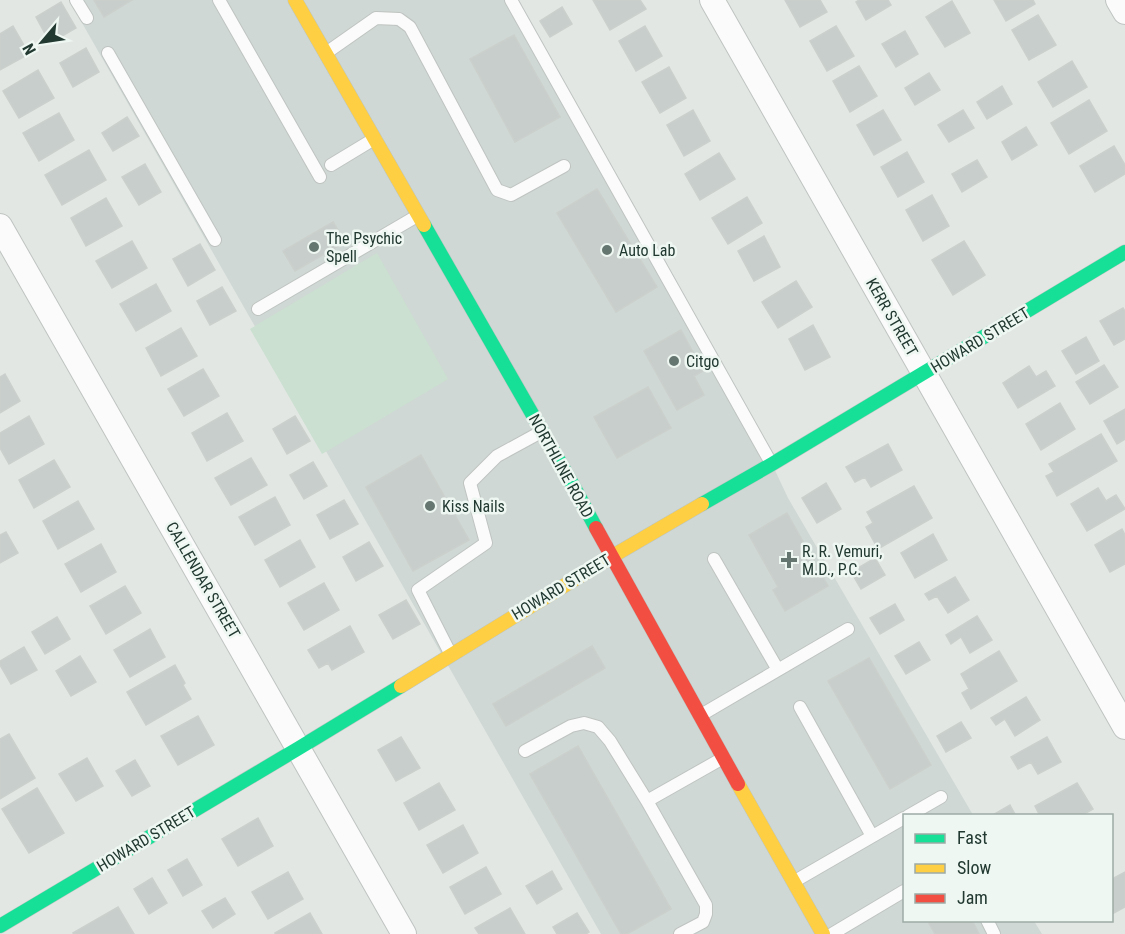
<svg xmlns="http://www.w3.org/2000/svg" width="1125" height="934" font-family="'Roboto Condensed',sans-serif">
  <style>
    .built { fill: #cfd8d4 }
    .green { fill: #cbe0d0 }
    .building { fill: #c8cecb; stroke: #cbd0cd; stroke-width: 1.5 }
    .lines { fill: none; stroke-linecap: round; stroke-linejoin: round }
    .lane-casing { stroke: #bfc4c1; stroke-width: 14 }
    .street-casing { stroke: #bfc4c1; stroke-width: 26 }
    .fast-casing { stroke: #bdc5c1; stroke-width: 15 }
    .slow-casing { stroke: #bdc5c1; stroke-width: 15 }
    .jam-casing { stroke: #bdc5c1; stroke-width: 15 }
    .lane { stroke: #fbfbfb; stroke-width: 12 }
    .street { stroke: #fbfbfb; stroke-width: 24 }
    .fast { stroke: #16e098; stroke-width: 14 }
    .slow { stroke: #ffcf43; stroke-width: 14 }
    .jam { stroke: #f24e42; stroke-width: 14 }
    .poi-dot { fill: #657670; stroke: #eff7f2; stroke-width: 2 }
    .labels { text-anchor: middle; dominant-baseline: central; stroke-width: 5; stroke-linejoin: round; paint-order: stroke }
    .poi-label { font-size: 16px; fill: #213931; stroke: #eff7f2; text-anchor: start }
    .street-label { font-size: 16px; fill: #213931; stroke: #eff7f2 }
  </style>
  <rect width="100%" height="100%" fill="#e2e7e4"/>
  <!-- built -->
  <path class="built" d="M69,0H511L772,464L788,498L973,815L904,816V920L1034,921L1042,934H601Z"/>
  <!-- green -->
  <path class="green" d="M377,253L448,379L322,454L250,329Z"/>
  <!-- building -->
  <path class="building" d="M94,0H132L104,17Z
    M593,0H640L646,9L610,30Z
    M785,0H820L827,12L800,27Z
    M859,0H888L891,5L866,20L856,2Z
    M994,0H1033L1035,4L1006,21Z
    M952,1L970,33L945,47L926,17Z
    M61,2L76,28L50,43L36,17Z
    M562,7L572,24L550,37L540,21Z
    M1038,15L1056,45L1029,60L1012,30Z
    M13,26L29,54L0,70V34Z
    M645,26L662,56L636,71L619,41Z
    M836,26L854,56L827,71L810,41Z
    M905,31L918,54L896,67L882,44Z
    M514,35L560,117L515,142L470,59Z
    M86,48L99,72L73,87L60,63Z
    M1072,61L1087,87L1053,107L1038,82Z
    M859,66L877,96L850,112L833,81Z
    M669,67L686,98L660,113L642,82Z
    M38,70L54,98L19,118L3,91Z
    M929,73L940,90L915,105L905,88Z
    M1002,86L1012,104L987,119L977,102Z
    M1089,100L1107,131L1069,154L1051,123Z
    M693,110L710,141L684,156L667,125Z
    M883,110L901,140L874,155L857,125Z
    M963,110L974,128L949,142L938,125Z
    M59,113L74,140L39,161L23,133Z
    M127,117L139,136L113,151L102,133Z
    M1026,127L1037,145L1012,160L1002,142Z
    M1114,146L1125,165V174L1095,192L1080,166Z
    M89,150L106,180L62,205L45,175Z
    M907,152L924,182L898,197L881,167Z
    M719,153L735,179L700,200L685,174Z
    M977,160L987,177L962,192L952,174Z
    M145,164L161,192L139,205L122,177Z
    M597,189L657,287L616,312L557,213Z
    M932,195L949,226L923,241L906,210Z
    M747,197L762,223L728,244L712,218Z
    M106,198L122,226L86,246L71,218Z
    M333,222L345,242L295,271L283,251Z
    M764,236L780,267L754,281L738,251Z
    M132,241L147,268L112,288L96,261Z
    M964,241L985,275L953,295L932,260Z
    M200,244L215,270L188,286L173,259Z
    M796,281L812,307L778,328L762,302Z
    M156,284L171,311L136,331L120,304Z
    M222,287L236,311L210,325L197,301Z
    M1123,308L1125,311V339L1114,345L1100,321Z
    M813,325L830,357L805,370L789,339Z
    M181,328L197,356L161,376L146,348Z
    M681,330L703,371L694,376L704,395L677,410L644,351Z
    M1086,337L1099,361L1076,374L1062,351Z
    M1104,365L1118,387L1090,404L1076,382Z
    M1029,366L1036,377L1046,371L1055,386L1018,408L1003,383Z
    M203,369L219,396L184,416L168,389Z
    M5,374L20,401L0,413V377Z
    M648,387L671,428L617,458L594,417Z
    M1060,403L1075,429L1041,450L1026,424Z
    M1125,409V439L1117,444L1104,421Z
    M227,413L243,441L207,461L192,433Z
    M29,416L44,444L9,464L0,448V433Z
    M295,416L310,441L287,454L273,429Z
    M1101,434L1117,461L1057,496L1046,476L1054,472L1049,464Z
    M888,444L902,470L871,487L865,477L855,482L846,467Z
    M421,455L469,540L413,571L366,487Z
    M251,458L267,485L231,505L215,478Z
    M54,460L70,487L34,508L19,480Z
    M313,462L327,486L304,499L290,475Z
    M826,483L841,509L817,523L802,498Z
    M914,486L932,518L878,549L866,527L873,523L867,512Z
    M1098,488L1106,501L1116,495L1125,509L1087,531L1071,504Z
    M275,497L290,525L255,545L239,517Z
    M344,500L358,524L330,539L317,515Z
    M78,501L94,529L58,549L43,521Z
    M787,513L828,586L785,611L773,590L778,587L749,535Z
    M1122,529L1125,535V564L1110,572L1095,545Z
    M6,532L18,553L0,563V535Z
    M933,534L947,560L915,578L901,553Z
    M300,540L315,567L280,587L265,560Z
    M369,542L383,566L356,581L343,557Z
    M101,544L116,572L81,592L65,564Z
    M875,558L885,575L861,589L851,572Z
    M955,577L969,600L948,613L937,596L929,600L925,594Z
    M324,583L339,610L304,630L288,603Z
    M125,586L141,613L106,634L90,606Z
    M406,600L420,624L393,639L379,615Z
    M895,604L904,620L880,634L870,618Z
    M977,616L992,640L970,653L961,637L951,644L946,635Z
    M57,617L70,639L45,654L32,632Z
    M350,626L364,652L332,670L328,663L319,668L308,650Z
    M150,629L165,657L130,677L114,650Z
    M919,642L930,660L906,674L895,656Z
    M592,646L605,668L506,726L493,704Z
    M24,647L37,670L11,684L0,665V661Z
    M999,651L1017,681L971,709L962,693L969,689L961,674Z
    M80,656L96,682L71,696L56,671Z
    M869,658L931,765L890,789L828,681Z
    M175,665L185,683L183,685L191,699L146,725L127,692Z
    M1026,697L1040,720L1015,736L1005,719L996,725L991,718Z
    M198,716L214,745L178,765L161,736Z
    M961,722L971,738L946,752L937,736Z
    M9,734L35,778L0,799V739Z
    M401,737L420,768L396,781L378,750Z
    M1047,737L1061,762L1038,774L1031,762L1018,769L1011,757Z
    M578,746L671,909L627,934H621L530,774Z
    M87,758L103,786L76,801L59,774Z
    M135,760L150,786L132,796L116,771Z
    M439,783L455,810L419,830L404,803Z
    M1077,783L1093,809L1081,816H1040L1035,806Z
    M37,788L64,833L29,853L2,809Z
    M1010,805L1016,816H991Z
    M258,818L273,846L238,866L222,839Z
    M463,825L478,853L443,873L427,845Z
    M187,859L202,885L183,896L168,870Z
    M486,867L501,894L465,914L450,887Z
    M552,871L562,889L537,904L526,886Z
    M288,872L303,899L268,919L252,892Z
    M1125,872V907L1112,914V879Z
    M152,878L167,903L149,914L134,889Z
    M225,898L235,914L213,928L202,911Z
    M118,907L134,934H74L73,933Z
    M510,908L525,934H479L475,928Z
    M310,913L322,934H275V933Z
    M577,913L589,932L586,934H557L553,927Z
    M927,920H972L979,934H935Z"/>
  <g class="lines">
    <defs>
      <path id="lane" d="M76,0L87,18
        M219,0L320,177
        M511,0L771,463
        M108,53L215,240
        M326,53L376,18L399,19L410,27L497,190L511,195L564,166
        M331,165L374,139
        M258,309L417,216
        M714,559L778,670
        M451,655L418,590L486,543L470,483L497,456L541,432
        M800,707L872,836
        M701,715L848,629
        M525,751L571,726L584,723L598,727L610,741L647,801
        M908,816L941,797
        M795,881L904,818
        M987,920L994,934
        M680,934L703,922L706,914V905L647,801L723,758
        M832,934L904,891"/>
      <path id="street" d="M712,0L1125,727
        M1118,0L1125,12
        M0,226L404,934"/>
      <path id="fast" d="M424,225L574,487L596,528
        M702,504L772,464L1125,252
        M0,926L299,748L401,686"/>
      <path id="slow" d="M295,0L424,225
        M401,686L611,557L702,504
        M738,784L823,934"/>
      <path id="jam" d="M596,528L738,784"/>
    </defs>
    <!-- lane casing -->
    <use href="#lane" class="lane-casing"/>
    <!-- street casing -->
    <use href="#street" class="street-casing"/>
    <!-- fast casing -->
    <use href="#fast" class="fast-casing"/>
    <!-- slow casing -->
    <use href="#slow" class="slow-casing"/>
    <!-- jam casing -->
    <use href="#jam" class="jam-casing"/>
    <!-- lane -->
    <use href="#lane" class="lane"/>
    <!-- street -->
    <use href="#street" class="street"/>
    <!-- fast -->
    <use href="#fast" class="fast"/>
    <!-- slow -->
    <use href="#slow" class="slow"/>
    <!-- jam -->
    <use href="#jam" class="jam"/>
  </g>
  <!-- markers -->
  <g class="poi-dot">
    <circle cx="314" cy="247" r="6"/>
    <circle cx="607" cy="250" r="6"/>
    <circle cx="674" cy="361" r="6"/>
    <circle cx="430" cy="506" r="6"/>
    <path d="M786 551h6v6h6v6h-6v6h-6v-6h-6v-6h6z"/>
  </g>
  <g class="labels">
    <!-- poi labels -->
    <g class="poi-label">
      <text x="326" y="238">The Psychic<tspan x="326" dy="18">Spell</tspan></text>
      <text x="619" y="250">Auto Lab</text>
      <text x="686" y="361">Citgo</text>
      <text x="442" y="506">Kiss Nails</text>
      <text x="802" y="551">R. R. Vemuri,<tspan x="802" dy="18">M.D., P.C.</tspan></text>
    </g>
    <!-- street labels -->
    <g class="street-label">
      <text transform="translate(892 317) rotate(60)">KERR STREET</text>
      <text transform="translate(980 340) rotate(-31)">HOWARD STREET</text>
      <text transform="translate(561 466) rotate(61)">NORTHLINE ROAD</text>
      <text transform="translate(203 580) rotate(60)">CALLENDAR STREET</text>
      <text transform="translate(561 587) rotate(-31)">HOWARD STREET</text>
      <text transform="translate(146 839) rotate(-31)">HOWARD STREET</text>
    </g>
  </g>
  <!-- legend -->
  <rect x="903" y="814" width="210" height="108" fill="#eff7f2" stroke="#9daba5" stroke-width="1.5"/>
  <rect x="915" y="834" width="30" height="9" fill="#16e098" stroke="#9daba5" stroke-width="1.5"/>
  <text x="957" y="844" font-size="18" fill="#213931">Fast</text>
  <rect x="915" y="864" width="30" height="9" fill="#ffcf43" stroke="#9daba5" stroke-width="1.5"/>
  <text x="957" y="874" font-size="18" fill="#213931">Slow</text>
  <rect x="915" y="894" width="30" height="9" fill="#f24e42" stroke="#9daba5" stroke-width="1.5"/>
  <text x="957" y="904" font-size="18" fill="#213931">Jam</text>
  <!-- north arrow -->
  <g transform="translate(42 42) rotate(241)" stroke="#eff7f2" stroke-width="4.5" paint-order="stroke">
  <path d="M0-4.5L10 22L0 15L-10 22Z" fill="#213931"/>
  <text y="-9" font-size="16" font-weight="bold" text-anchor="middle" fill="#213931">N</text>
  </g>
</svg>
